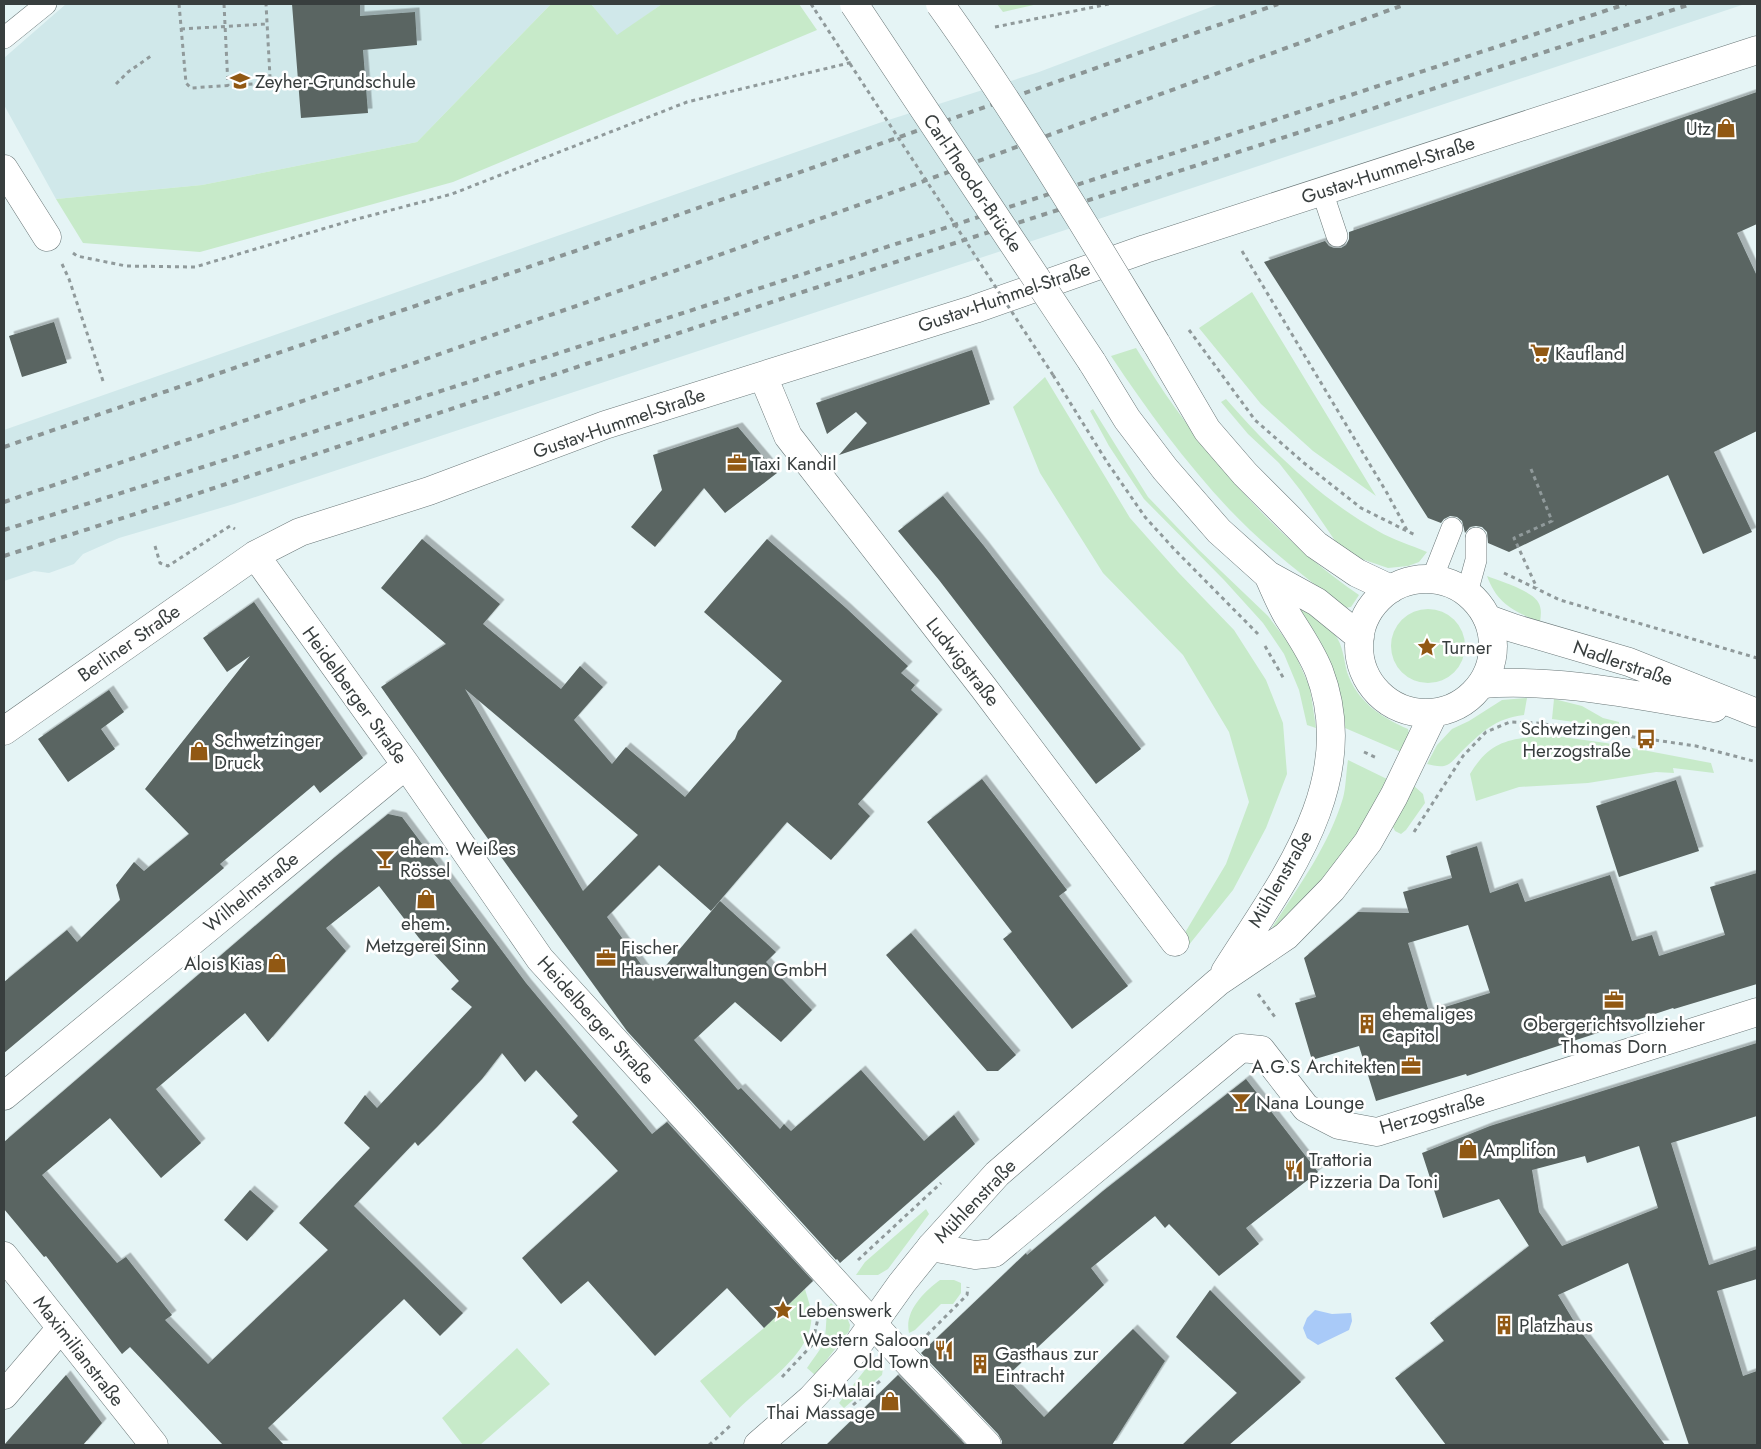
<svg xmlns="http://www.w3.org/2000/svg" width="1761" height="1449" font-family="Jost,sans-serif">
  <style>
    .built { fill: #d0e8ea }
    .green { fill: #c7eac9 }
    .water { fill: #a9caf8 }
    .building { fill: #5a6562; fill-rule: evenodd; filter: url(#shadow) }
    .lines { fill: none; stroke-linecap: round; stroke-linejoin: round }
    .service-casing { stroke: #6a7778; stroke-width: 22 }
    .minor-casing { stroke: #6a7778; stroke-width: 29 }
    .tertiary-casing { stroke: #6a7778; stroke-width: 29 }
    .secondary-casing { stroke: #6a7778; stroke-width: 29 }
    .path { stroke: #909a9b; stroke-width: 3; stroke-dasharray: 4 4; stroke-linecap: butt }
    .service { stroke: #fff; stroke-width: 21 }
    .minor { stroke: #fff; stroke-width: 28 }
    .tertiary { stroke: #fff; stroke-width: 28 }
    .secondary { stroke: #fff; stroke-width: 28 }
    .rail { stroke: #8b9595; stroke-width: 4; stroke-dasharray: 6 6; stroke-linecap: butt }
    .secondary-bridge-casing { stroke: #6a7778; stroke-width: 29; stroke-linecap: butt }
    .path-bridge { stroke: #909a9b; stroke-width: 3; stroke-dasharray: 4 4; stroke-linecap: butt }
    .secondary-bridge { stroke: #fff; stroke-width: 28 }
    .labels { text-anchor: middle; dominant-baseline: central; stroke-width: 5; stroke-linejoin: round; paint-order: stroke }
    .poi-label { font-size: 19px; fill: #383e3e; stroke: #fff; text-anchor: start }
    .street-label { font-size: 19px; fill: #383e3e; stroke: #fff }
  </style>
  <defs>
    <filter id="shadow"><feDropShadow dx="4.5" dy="-4.5" stdDeviation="0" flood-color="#0004"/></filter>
  </defs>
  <rect width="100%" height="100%" fill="#e5f4f5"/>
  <!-- built -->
  <path class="built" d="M66,4H551L417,142L202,185L56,199L4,105V58Z
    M591,4H662L617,36Z
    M1219,4H1745L1165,197L234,504L119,538L83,554L74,564L49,573L34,571L4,581V430L879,123L1039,72Z"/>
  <!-- green -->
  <path class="green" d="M551,4H591L617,35L662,4H799L817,30L453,182L200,252L83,243L56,199L202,185L417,142Z
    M997,4H1038L1003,12Z
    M1252,292L1376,496L1313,451L1261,404L1199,328Z
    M1136,348C1149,369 1162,390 1176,409C1226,479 1287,546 1359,595L1351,607L1345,608C1305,577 1264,546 1229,509C1185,462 1147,410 1111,356Z
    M1045,377L1130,518L1178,572L1234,630L1266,680L1283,723L1287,774L1266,828L1233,890L1188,946L1183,936L1226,864L1249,802L1229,732L1183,655L1103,573L1040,473L1013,407Z
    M1226,399C1270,449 1319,498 1378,531C1393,540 1411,545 1427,552L1419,562L1408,566L1388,568L1353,556L1338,545L1301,491L1279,463L1248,434L1221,402Z
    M1093,409L1148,497L1198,549L1268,616L1293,649L1310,688L1316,728L1307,725L1299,690L1284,654L1263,623L1224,580L1144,499L1109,446L1090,411Z
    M1487,576C1500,581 1532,591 1538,602C1542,608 1541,615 1540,622C1515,612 1497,604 1487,576Z
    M1300,604C1312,613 1326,622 1335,635C1343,645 1344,660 1347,672C1357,701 1380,717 1408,729L1409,734L1401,752L1345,728C1339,679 1329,647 1297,608Z
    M1391 646a37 37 0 1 1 74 0a37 37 0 1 1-74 0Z
    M1527,698L1524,715C1495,718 1481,733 1461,752C1457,756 1452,763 1447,765C1441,768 1433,765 1427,764L1437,745L1452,729L1469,721L1502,700Z
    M1554,699L1582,706L1603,718L1619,722V728L1552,719Z
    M1548,735L1606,743L1711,763L1714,773L1673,768L1674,773L1656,772L1588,783L1519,787L1476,801L1470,774C1491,739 1511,739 1548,735Z
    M1348,760L1389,780C1372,809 1357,839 1336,865C1316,889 1294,910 1271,932L1273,926C1299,886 1329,845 1343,798C1346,787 1346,773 1348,760Z
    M1413,785L1423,794L1425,803L1406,830L1401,834L1395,831L1392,825Z
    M926,1209L929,1214L888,1269L878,1275H856L865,1262Z
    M940,1280H954L961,1283V1293L953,1304H941L915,1330L909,1333C904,1311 924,1292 940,1280Z
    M805,1289C808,1300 813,1311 811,1323C806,1361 753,1390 730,1418L700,1381L764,1328Z
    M831,1303L848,1320L850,1325L849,1331L815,1375L807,1368C812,1360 819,1352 823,1344C828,1332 824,1312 831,1303Z
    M517,1348L550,1384L480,1445H463L442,1418Z
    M878,1359L884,1362L882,1375L844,1408L839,1403L868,1366Z"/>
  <!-- water -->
  <path class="water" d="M1315,1310L1332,1314L1351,1313L1352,1321L1349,1330L1318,1345L1307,1338L1303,1328L1307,1318Z"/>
  <!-- building -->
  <path class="building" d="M292,4H360V16L415,12L417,45L363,50L368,113L301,118Z
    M1757,92V224L1737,233L1757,276V431L1714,452L1752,532L1703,554L1668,475L1509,552L1488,543L1487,532L1482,527L1476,526L1470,527L1465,533L1462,521L1457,517L1450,516L1444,519L1441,523L1428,518L1264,262L1325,241L1329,246L1334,248H1341L1346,245L1349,239V232Z
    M54,322L67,363L22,377L9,336Z
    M972,350L990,404L839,455L867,423L856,412L827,434L816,403Z
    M738,427L777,473L725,513L704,488L655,547L631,527L662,490L653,455Z
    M943,496L984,546L1141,749L1096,784L939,580L898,531Z
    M422,539L500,604L483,624L561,689L580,666L603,687L574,720L612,764L626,747L685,797L735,739L738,731L782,681L704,612L767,539L846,608L908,666L901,673L915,685L911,690L938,714L858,804L870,816L831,860L787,822L711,911L659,865L607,917L653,981L720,901L776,952L766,962L812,1010L781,1042L735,1002L694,1040L738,1090L741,1088L780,1129L784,1124L791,1131L861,1070L924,1141L954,1115L975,1144L840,1263L837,1259L836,1260L627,1031L478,825L381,687L446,644L381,588ZM465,689L638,835L583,891L546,828Z
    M254,602L363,758L320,793L314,785L220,864L224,868L4,1053V982L67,930L77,942L120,900L116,885L134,862L144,871L189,834L145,789L250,656L227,672L203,638Z
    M109,690L124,712L101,729L115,749L68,782L38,739Z
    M982,779L1067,890L1059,896L1128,986L1072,1029L1003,939L1012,932L927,822Z
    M1676,780L1699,851L1619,877L1596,806Z
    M388,814L402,817L526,983L652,1134L667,1122L813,1281L764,1328L727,1288L655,1356L588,1281L561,1304L522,1258L618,1171L572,1122L578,1116L536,1070L525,1082L502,1053L482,1079L437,1127L418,1146L415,1142L354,1206L463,1313L440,1336L404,1299L268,1428L284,1445H223L130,1347L122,1354L46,1256L44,1257L4,1209V1142L335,857ZM379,886L419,938L459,981L451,989L472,1007L377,1108L365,1095L344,1123L370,1148L299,1223L328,1250L208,1364L165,1320L172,1315L126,1257L117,1263L42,1175L110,1118L161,1178L201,1143L156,1089L245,1013L268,1042L346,951L326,928Z
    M1477,846L1490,893L1518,883L1525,902L1610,875L1632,941L1652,935L1659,956L1725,935L1710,887L1757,873V984L1674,1009L1673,1008L1467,1076L1466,1074L1376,1101L1359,1046L1312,1060L1295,1003L1316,997L1304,958L1358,912L1409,913L1403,892L1452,878L1446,856ZM1468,925L1490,993L1429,1012L1408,943Z
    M911,933L1016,1055L998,1071H987L886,955Z
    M1757,1043V1116L1671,1143L1709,1265L1757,1249V1279L1717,1291L1743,1376L1757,1371V1445H1689L1628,1263L1558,1295L1578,1328L1665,1445H1446L1395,1378L1444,1341L1430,1323L1529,1246L1499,1199L1443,1218L1422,1153L1490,1126ZM1639,1146L1658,1208L1562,1246L1539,1212L1532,1170L1585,1156L1587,1163Z
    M1246,1079L1318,1172L1246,1228L1259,1244L1219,1276L1169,1224L1165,1228L1155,1216L1091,1268L1104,1285L1006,1377L1044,1417L1133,1329L1165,1361L1112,1445H1002V1441L998,1434L921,1353L1026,1253L1027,1255L1103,1191Z
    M250,1190L274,1211L247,1241L224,1220Z
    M1210,1290L1301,1382L1229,1445H1182L1237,1393L1176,1337Z
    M66,1375L102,1423L83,1445H4Z
    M898,1375L966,1445H826Z"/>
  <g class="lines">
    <defs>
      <path id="service" d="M4,38L46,4
        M1322,191L1337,236
        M1432,579L1452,528
        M1467,593L1476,560V538"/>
      <path id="minor" d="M4,169L47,237
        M763,376L788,436L983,687L1175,942
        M255,555L406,765L540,959L904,1358L987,1445
        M4,731L255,555L300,532L429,491L605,425L975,309L1145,249L1757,50
        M4,1096L406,765
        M931,1247L975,1255L994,1253L1241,1048L1261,1050L1306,1108L1339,1125L1377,1132L1757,1012
        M4,1256L154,1445
        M4,1395L61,1328"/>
      <path id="tertiary" d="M1488,619L1513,628L1629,662L1757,713
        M1482,684C1558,678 1639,696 1714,708"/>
      <path id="secondary" d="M1156,343L1207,430L1245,474L1316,545L1357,573L1391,589
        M1092,362L1127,419L1165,469L1219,531L1268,575L1317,602L1360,637
        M1359 646a67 67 0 1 1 134 0a67 67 0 1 1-134 0Z
        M1225,972C1281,883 1362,783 1319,671C1311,651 1299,634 1287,615C1280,603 1274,588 1268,575
        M758,1445L811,1399L847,1360L902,1283L931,1247L997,1174L1218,982L1286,936L1332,889L1368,842L1394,796L1434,713"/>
    </defs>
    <!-- service casing -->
    <use href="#service" class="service-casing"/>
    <!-- minor casing -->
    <use href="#minor" class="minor-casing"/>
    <!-- tertiary casing -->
    <use href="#tertiary" class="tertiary-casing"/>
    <!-- secondary casing -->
    <use href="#secondary" class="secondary-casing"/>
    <!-- path -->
    <path class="path" d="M179,4L186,83L191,88L267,83L270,77L266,4
      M224,4L228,86
      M811,4L815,10
      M995,27L1109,4
      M181,29L267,24
      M116,84L128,72L151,56
      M1242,251L1387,493L1408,532
      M73,253L77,256L126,266L195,267L346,222L452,194L687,102L853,62
      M62,264L69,279L104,384
      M1189,330L1255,420L1304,463L1361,508L1417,536
      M1053,375L1107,462L1145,517L1175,550L1258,634
      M1531,469L1552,521L1514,538L1537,588
      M155,546L160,563L168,566L230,526L235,529
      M1504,573L1560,600L1757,658
      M1265,646L1284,679
      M1364,752L1377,758
      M1414,832L1463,756L1486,732L1510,722L1537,723L1696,746L1757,762
      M1258,994L1275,1017L1274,1020
      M858,1260L941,1183
      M927,1335L967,1295L968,1287
      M782,1377L812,1345L819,1314
      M853,1405L880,1381
      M709,1445L730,1426"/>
    <!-- service -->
    <use href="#service" class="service"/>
    <!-- minor -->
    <use href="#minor" class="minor"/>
    <!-- tertiary -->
    <use href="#tertiary" class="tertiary"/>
    <!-- secondary -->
    <use href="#secondary" class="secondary"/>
    <!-- rail -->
    <path class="rail" d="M4,447L584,248L1278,4
      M4,502L397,369L627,288L864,203L1406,4
      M4,530C546,359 1086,183 1626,4
      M4,556L160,506L787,297L1341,119L1691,4"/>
    <defs>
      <path id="secondary-bridge" d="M854,4L1092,362
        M940,4C1018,113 1086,228 1156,343"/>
    </defs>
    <!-- secondary-bridge casing -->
    <use href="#secondary-bridge" class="secondary-bridge-casing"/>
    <!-- path-bridge -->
    <path class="path-bridge" d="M815,10L1053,375"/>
    <!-- secondary-bridge -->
    <use href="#secondary-bridge" class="secondary-bridge"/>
  </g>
  <!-- icons -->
  <defs>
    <symbol id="school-bare" viewBox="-9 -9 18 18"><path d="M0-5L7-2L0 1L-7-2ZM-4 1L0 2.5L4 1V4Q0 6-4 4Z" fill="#915813" stroke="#fff" stroke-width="2.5" paint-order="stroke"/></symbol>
    <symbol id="shop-bare" viewBox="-9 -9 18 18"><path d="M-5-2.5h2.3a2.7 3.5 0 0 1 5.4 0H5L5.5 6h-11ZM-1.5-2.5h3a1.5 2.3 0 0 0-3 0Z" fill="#915813" stroke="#fff" stroke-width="2.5" paint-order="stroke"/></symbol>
    <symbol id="supermarket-bare" viewBox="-9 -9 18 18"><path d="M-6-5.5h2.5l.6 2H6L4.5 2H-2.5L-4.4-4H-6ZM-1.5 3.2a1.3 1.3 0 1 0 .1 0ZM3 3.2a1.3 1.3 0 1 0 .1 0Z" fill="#915813" stroke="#fff" stroke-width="2.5" paint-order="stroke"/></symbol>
    <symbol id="office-bare" viewBox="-9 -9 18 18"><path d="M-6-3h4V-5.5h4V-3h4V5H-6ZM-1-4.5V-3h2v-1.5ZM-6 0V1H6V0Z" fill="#915813" stroke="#fff" stroke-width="2.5" paint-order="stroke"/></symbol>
    <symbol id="sight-bare" viewBox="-9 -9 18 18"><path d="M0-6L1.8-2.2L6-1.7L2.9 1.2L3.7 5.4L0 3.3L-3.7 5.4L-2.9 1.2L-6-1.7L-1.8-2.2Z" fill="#915813" stroke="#fff" stroke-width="2.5" paint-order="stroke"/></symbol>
    <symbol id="bus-bare" viewBox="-9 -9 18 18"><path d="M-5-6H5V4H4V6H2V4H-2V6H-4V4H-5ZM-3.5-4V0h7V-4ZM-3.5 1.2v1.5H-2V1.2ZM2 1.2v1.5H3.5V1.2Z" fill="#915813" stroke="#fff" stroke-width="2.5" paint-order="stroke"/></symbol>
    <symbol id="bar-bare" viewBox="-9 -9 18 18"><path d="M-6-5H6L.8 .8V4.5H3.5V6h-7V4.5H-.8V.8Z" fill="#915813" stroke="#fff" stroke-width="2.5" paint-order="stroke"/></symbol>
    <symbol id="building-bare" viewBox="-9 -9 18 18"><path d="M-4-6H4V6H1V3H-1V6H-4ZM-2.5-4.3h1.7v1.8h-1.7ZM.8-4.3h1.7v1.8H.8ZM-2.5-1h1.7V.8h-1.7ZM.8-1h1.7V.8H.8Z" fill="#915813" stroke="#fff" stroke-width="2.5" paint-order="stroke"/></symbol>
    <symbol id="restaurant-bare" viewBox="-9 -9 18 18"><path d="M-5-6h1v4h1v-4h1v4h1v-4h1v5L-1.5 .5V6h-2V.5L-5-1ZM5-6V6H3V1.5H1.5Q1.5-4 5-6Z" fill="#915813" stroke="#fff" stroke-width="2.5" paint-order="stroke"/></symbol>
  </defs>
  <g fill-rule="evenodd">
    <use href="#school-bare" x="226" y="67" width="28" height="28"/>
    <use href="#shop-bare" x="1712" y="114" width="28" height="28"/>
    <use href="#supermarket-bare" x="1526" y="339" width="28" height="28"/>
    <use href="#office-bare" x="723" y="449" width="28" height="28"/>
    <use href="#sight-bare" x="1413" y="633" width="28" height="28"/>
    <use href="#bus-bare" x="1632" y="725" width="28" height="28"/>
    <use href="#shop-bare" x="185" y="737" width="28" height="28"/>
    <use href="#bar-bare" x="371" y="845" width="28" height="28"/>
    <use href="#shop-bare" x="412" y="885" width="28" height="28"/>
    <use href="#office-bare" x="592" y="944" width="28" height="28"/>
    <use href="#shop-bare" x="263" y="949" width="28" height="28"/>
    <use href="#office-bare" x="1600" y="986" width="28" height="28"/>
    <use href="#building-bare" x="1353" y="1010" width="28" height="28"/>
    <use href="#office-bare" x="1397" y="1052" width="28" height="28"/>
    <use href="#bar-bare" x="1227" y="1088" width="28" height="28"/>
    <use href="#shop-bare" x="1454" y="1135" width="28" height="28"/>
    <use href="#restaurant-bare" x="1280" y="1156" width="28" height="28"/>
    <use href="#sight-bare" x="769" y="1296" width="28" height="28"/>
    <use href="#building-bare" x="1490" y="1311" width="28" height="28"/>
    <use href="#restaurant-bare" x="930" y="1336" width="28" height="28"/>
    <use href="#building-bare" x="966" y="1350" width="28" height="28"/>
    <use href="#shop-bare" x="876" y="1387" width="28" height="28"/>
  </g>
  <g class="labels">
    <!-- poi labels -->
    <g class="poi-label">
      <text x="255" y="81">Zeyher-Grundschule</text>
      <text x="1711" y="128" text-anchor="end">Utz</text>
      <text x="1555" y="353">Kaufland</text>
      <text x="752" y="463">Taxi Kandil</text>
      <text x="1442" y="647">Turner</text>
      <text x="1631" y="728" text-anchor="end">Schwetzingen<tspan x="1631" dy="22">Herzogstraße</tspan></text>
      <text x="214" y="740">Schwetzinger<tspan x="214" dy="22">Druck</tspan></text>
      <text x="400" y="848">ehem. Weißes<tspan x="400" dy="22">Rössel</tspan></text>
      <text x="426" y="923" text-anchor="middle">ehem.<tspan x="426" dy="22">Metzgerei Sinn</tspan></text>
      <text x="621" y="947">Fischer<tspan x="621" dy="22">Hausverwaltungen GmbH</tspan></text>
      <text x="262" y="963" text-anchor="end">Alois Kias</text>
      <text x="1382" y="1013">ehemaliges<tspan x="1382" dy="22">Capitol</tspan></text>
      <text x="1614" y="1024" text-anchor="middle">Obergerichtsvollzieher<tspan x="1614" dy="22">Thomas Dorn</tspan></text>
      <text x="1396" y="1066" text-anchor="end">A.G.S Architekten</text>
      <text x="1256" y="1102">Nana Lounge</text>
      <text x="1483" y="1149">Amplifon</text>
      <text x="1309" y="1159">Trattoria<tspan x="1309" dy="22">Pizzeria Da Toni</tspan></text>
      <text x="798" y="1310">Lebenswerk</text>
      <text x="1519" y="1325">Platzhaus</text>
      <text x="929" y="1339" text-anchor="end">Western Saloon<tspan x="929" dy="22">Old Town</tspan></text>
      <text x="995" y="1353">Gasthaus zur<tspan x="995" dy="22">Eintracht</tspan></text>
      <text x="875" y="1390" text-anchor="end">Si-Malai<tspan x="875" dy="22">Thai Massage</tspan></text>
    </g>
    <!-- street labels -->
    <g class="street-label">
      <text transform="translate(1388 170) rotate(-18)">Gustav-Hummel-Straße</text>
      <text transform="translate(973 183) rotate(56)">Carl-Theodor-Brücke</text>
      <text transform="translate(1004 297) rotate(-19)">Gustav-Hummel-Straße</text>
      <text transform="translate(619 423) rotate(-19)">Gustav-Hummel-Straße</text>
      <text transform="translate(129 643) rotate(-35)">Berliner Straße</text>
      <text transform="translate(963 662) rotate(52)">Ludwigstraße</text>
      <text transform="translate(1623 663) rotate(19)">Nadlerstraße</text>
      <text transform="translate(355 695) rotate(54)">Heidelberger Straße</text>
      <text transform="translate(1280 879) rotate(-60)">Mühlenstraße</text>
      <text transform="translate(251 892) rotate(-39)">Wilhelmstraße</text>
      <text transform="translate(596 1020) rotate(48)">Heidelberger Straße</text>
      <text transform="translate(1432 1113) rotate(-16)">Herzogstraße</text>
      <text transform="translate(975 1201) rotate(-46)">Mühlenstraße</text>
      <text transform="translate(79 1351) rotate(52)">Maximilianstraße</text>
    </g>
  </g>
  <!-- border -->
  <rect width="1761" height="1449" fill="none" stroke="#383e3e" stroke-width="10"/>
</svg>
